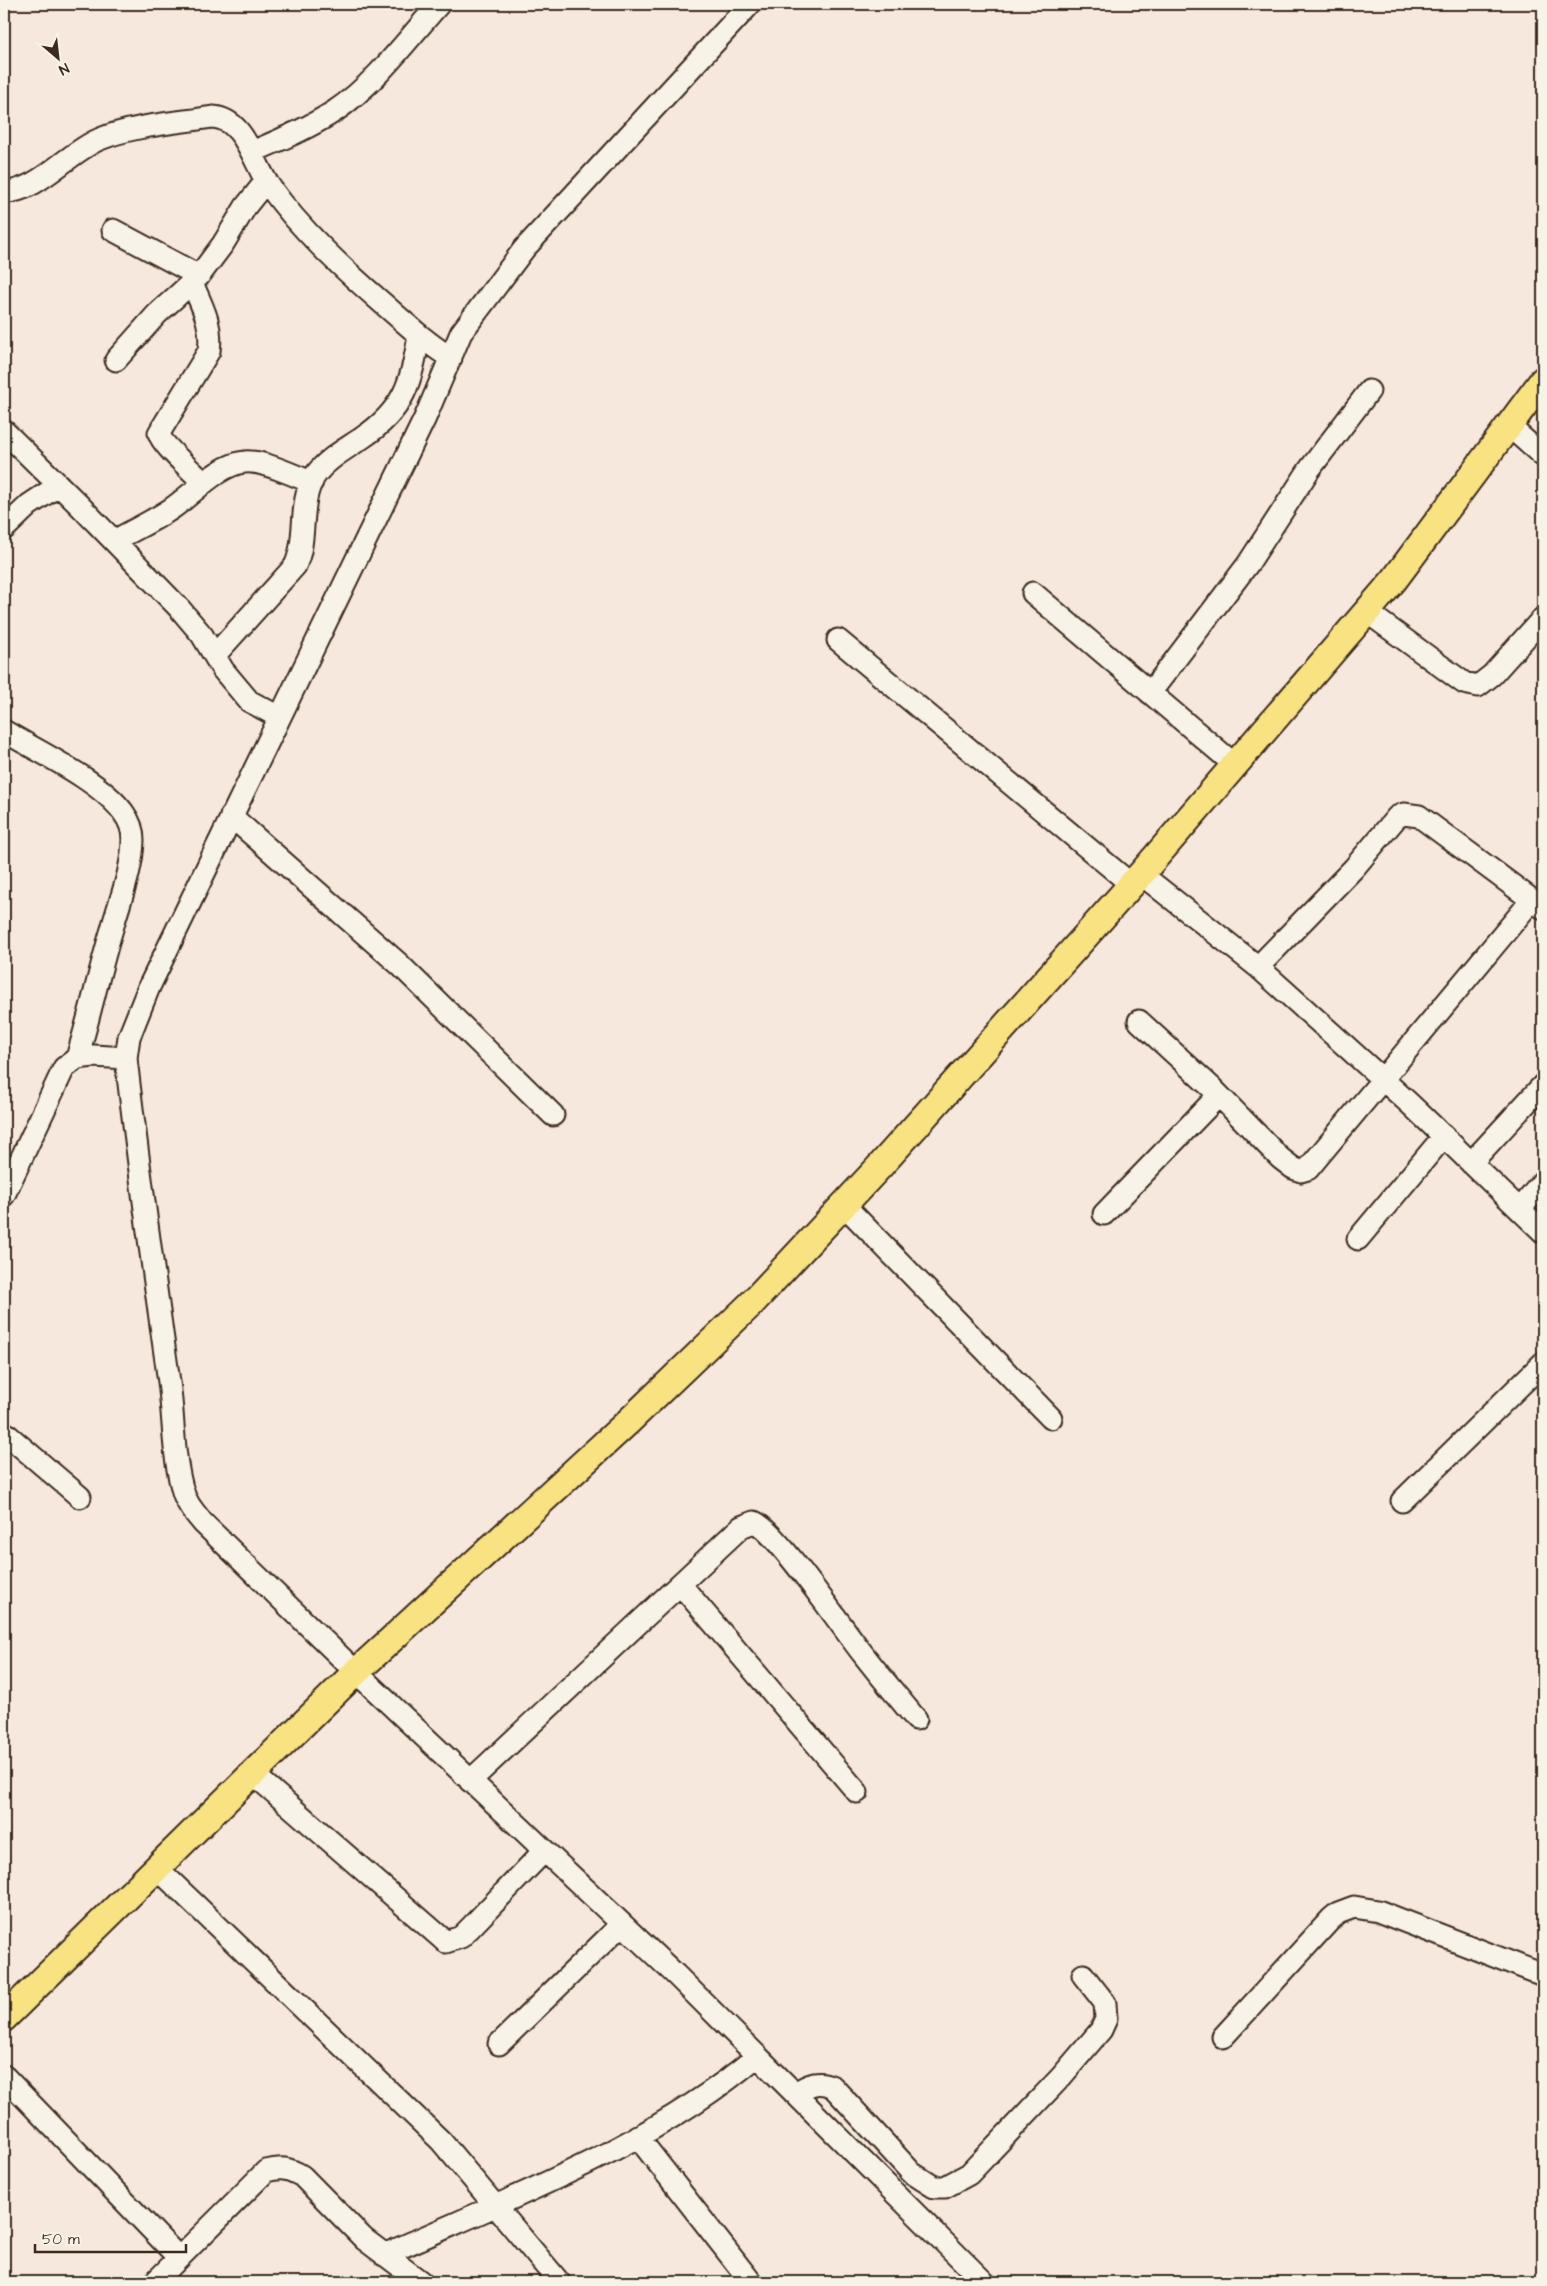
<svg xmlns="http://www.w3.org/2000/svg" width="1547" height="2286" font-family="'Architects Daughter',sans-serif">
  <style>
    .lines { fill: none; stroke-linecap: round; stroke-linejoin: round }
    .minor-casing { stroke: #3b2a1e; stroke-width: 25 }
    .major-casing { stroke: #3b2a1e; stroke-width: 30 }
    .minor { stroke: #f7f3e8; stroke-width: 21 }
    .major { stroke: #f8e281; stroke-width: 26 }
  </style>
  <rect width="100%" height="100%" fill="#f7e8dd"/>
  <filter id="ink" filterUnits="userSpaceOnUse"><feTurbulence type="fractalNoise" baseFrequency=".02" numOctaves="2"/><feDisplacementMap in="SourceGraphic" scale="10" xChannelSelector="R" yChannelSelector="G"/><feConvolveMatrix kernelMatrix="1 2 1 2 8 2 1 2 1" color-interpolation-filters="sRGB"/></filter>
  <g filter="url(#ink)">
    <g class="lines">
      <defs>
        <path id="minor" d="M750,4L524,249L461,333L425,418L149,987L129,1037L126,1058C138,1164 153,1269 168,1375C174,1412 172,1451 182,1488C185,1502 194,1512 203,1523L356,1672L675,1974L984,2282
          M252,152C280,140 309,128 335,111C375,84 407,40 439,4
          M4,192C38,192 68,152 100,139C135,125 176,123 213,117C245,119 254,165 270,187C301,230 340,266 380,301C403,321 425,342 451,358
          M113,230L199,276
          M192,283C202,306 213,325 209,351L159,433C160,443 194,473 204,483
          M116,360L157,314L199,276L223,244L246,206L266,181
          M1509,426L1543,456
          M4,431L80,506L180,609L202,635L223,670L249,701L279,717
          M4,529L29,505L59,485
          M114,541C133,530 153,521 171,509C192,495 219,464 245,462C263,460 294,476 312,482
          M1033,593L1235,765
          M1367,612L1464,683L1478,686L1492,675L1543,618
          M838,640L1132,885
          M215,655L295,566C308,539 298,503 314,477C325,460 346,449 362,438C404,410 412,382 419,335
          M1150,693L1248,564L1309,470L1369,391
          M4,731C39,752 99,780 123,812C129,820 133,830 133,840C132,872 120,899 112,929C99,972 90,1015 77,1058
          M231,816L399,964L553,1115
          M1141,874L1258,967L1410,1104L1543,1232
          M1258,967L1354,868L1397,817L1404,814L1419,816L1543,908
          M1139,1021L1212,1088L1280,1158L1293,1168L1301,1171L1308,1169L1532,900
          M1471,1163L1543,1085
          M4,1195L64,1068L77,1058L94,1056L126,1058
          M844,1205L1051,1418
          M1520,1210L1543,1181
          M1104,1214L1219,1095
          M1358,1239L1444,1136
          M4,1432L80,1497
          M1402,1501L1543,1363
          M680,1584L857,1792
          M252,1773L446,1942L461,1937L471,1927L544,1851
          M470,1781L741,1527L754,1522C777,1531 843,1629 863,1654C880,1676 898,1697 916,1719
          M156,1867L441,2141L559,2282
          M1223,2037L1331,1919L1338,1913L1354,1907L1378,1911L1543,1975
          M499,2044L622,1924
          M4,2076L179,2258
          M794,2093C808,2086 817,2079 833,2087L912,2173L934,2187H945L969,2174L1061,2077L1101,2030L1106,2019L1105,2003L1083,1975
          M637,2136L751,2282
          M384,2255C506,2200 655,2144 757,2056
          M155,2282L266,2171C281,2167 288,2168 302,2176L364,2239L421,2282"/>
        <path id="major" d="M4,2018L356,1672L629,1421L751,1304L881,1165L1141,874L1394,580L1543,380"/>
      </defs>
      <!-- minor casing -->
      <use href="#minor" class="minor-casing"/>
      <!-- major casing -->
      <use href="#major" class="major-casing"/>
      <!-- minor -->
      <use href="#minor" class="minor"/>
      <!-- major -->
      <use href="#major" class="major"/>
    </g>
  </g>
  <!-- margin -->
  <rect width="1547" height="2286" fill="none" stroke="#f7f3e8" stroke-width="20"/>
  <rect x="10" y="10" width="1527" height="2266" fill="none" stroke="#3b2a1e" stroke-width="2" filter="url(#ink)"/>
  <!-- north arrow -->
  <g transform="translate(58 58) rotate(152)" stroke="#f7f3e8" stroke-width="4" paint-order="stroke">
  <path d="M0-4L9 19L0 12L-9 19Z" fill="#3b2a1e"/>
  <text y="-8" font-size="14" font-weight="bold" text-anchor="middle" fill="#3b2a1e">N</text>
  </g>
  <!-- scale -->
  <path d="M35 2244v8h151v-8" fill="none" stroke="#3b2a1e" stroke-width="2.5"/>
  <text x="42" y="2244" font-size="15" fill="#3b2a1e" stroke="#f7f3e8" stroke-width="4" paint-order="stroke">50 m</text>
</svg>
